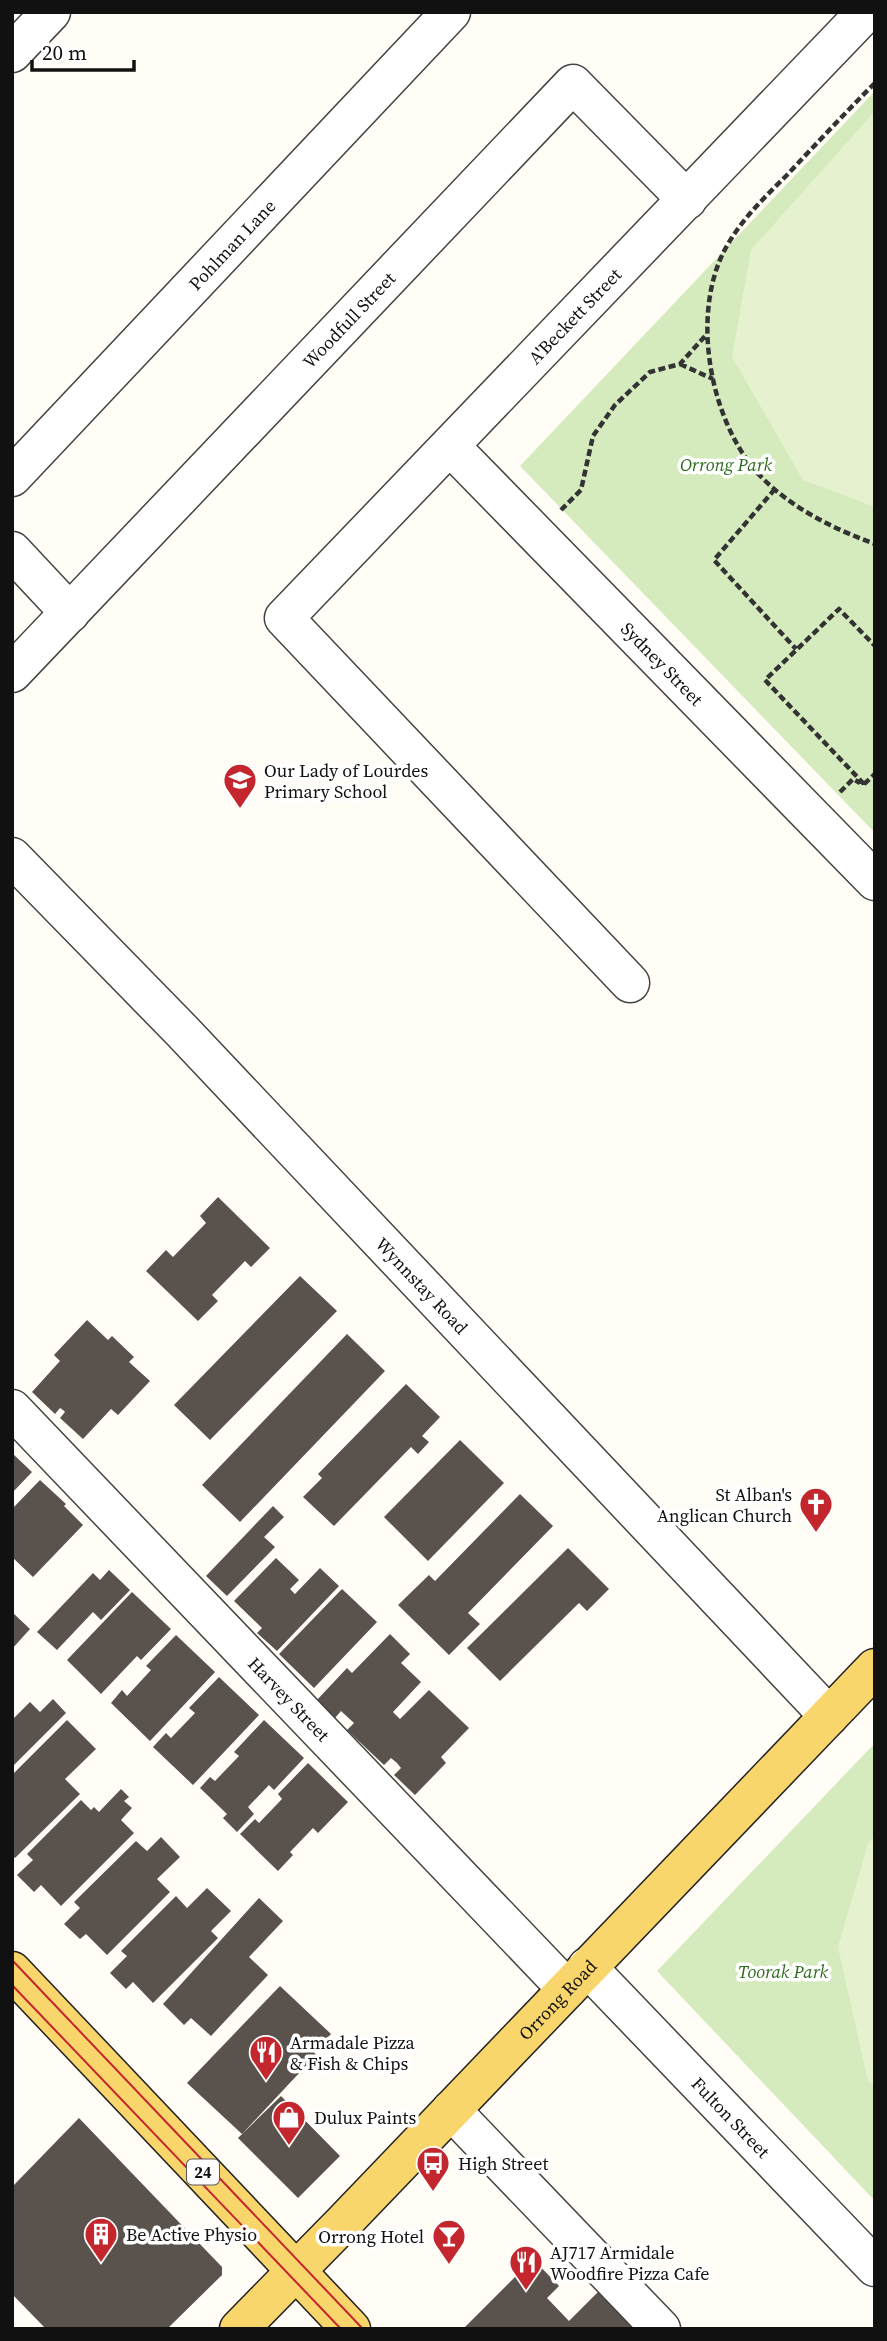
<svg xmlns="http://www.w3.org/2000/svg" width="887" height="2341" font-family="'Source Serif 4',serif">
  <style>
    .green { fill: #d5ebbd }
    .pitch { fill: #e6f2cf }
    .building { fill: #5a524d }
    .lines { fill: none; stroke-linecap: round; stroke-linejoin: round }
    .minor-casing { stroke: #444; stroke-width: 41 }
    .major-casing { stroke: #222; stroke-width: 41 }
    .path { stroke: #333; stroke-width: 4.5; stroke-dasharray: 7 3.5; stroke-linecap: butt }
    .minor { stroke: #fff; stroke-width: 38 }
    .major { stroke: #f9d66b; stroke-width: 38 }
    .tram { stroke: #c4262e; stroke-width: 2 }
    .labels { text-anchor: middle; dominant-baseline: central; stroke-width: 7; stroke-linejoin: round; paint-order: stroke }
    .shield { fill: #fff; stroke: #585858; stroke-width: 2 }
    .shield-label { font-size: 16px; font-weight: bold; fill: #111 }
    .street-label { font-size: 18px; fill: #111; stroke: #fff }
    .park-label { font-size: 18px; font-style: italic; fill: #2f6b1f; stroke: #fff }
    .poi-label { font-size: 18px; fill: #111; stroke: #fff; text-anchor: start }
  </style>
  <rect width="100%" height="100%" fill="#fffdf5"/>
  <!-- green -->
  <path class="green" d="M875,91V833L520,466Z
    M875,1743V2201L657,1971Z"/>
  <!-- pitch -->
  <path class="pitch" d="M875,111V507L803,480L732,357L751,250Z
    M875,1835V2087L868,2081L838,1947L868,1844Z"/>
  <!-- building -->
  <path class="building" d="M218,1197L270,1248L251,1267L245,1261L212,1295L218,1301L198,1321L146,1271L166,1250L173,1257L206,1223L200,1216Z
    M300,1276L337,1311L210,1440L174,1405Z
    M87,1320L108,1340L112,1336L134,1357L129,1362L150,1381L118,1415L111,1409L83,1439L60,1418L65,1412L63,1410L60,1408L55,1414L32,1392L60,1361L54,1355Z
    M347,1334L385,1371L240,1522L202,1485Z
    M406,1384L440,1417L422,1436L429,1442L418,1454L411,1447L334,1526L303,1497L322,1478L318,1474Z
    M460,1440L504,1483L428,1561L384,1517Z
    M12,1453L32,1472L12,1493Z
    M40,1480L66,1504L64,1506L83,1525L33,1577L12,1557V1509Z
    M520,1494L553,1526L468,1613L480,1624L449,1655L398,1605L429,1575L435,1581Z
    M273,1506L284,1517L264,1537L275,1547L227,1596L206,1576Z
    M568,1548L609,1589L587,1611L579,1603L500,1681L467,1648Z
    M276,1558L299,1580L290,1589L295,1594L320,1568L339,1586L277,1651L257,1633L262,1628L234,1601Z
    M109,1570L130,1590L101,1620L93,1612L57,1650L37,1632L93,1573L100,1580Z
    M342,1589L377,1622L314,1688L279,1654Z
    M132,1592L171,1629L141,1660L137,1656L101,1694L67,1660Z
    M12,1612L30,1629L12,1649Z
    M390,1634L410,1654L401,1663L421,1682L393,1712L400,1719L429,1690L469,1728L441,1757L446,1763L415,1795L394,1775L401,1768L397,1763L391,1758L384,1765L347,1730L354,1723L341,1711L335,1718L316,1701L347,1668L352,1673Z
    M176,1635L215,1672L150,1741L111,1703L122,1690L127,1696L151,1670L146,1666Z
    M219,1677L259,1715L193,1785L153,1747L166,1733L171,1738L195,1713L189,1708Z
    M53,1699L66,1713L12,1767V1720L30,1702L40,1712Z
    M67,1720L96,1749L65,1779L80,1794L15,1858L12,1855V1775Z
    M264,1720L304,1758L274,1790L269,1785L248,1807L254,1814L237,1832L223,1818L227,1814L200,1788L210,1777L215,1781L239,1756L234,1752Z
    M308,1763L348,1802L318,1833L313,1828L290,1852L293,1855L278,1871L240,1834L255,1819L259,1823L282,1799L278,1794Z
    M121,1789L129,1797L124,1801L132,1808L121,1820L134,1833L61,1906L41,1885L34,1892L17,1875L33,1860L27,1854L81,1800L91,1810L94,1807L99,1812Z
    M161,1837L180,1857L157,1879L170,1892L107,1955L86,1934L80,1939L64,1924L80,1908L74,1902L136,1841L147,1851Z
    M207,1888L231,1911L211,1931L218,1938L153,2003L133,1982L126,1989L110,1973L127,1956L121,1951L176,1896L187,1908Z
    M259,1898L283,1921L249,1957L268,1975L211,2036L191,2018L184,2025L163,2004Z
    M280,1986L331,2034L314,2052L316,2055L242,2134L187,2083Z
    M281,2096L340,2156L298,2198L238,2138Z
    M79,2118L222,2267V2275L167,2329H46L12,2294V2187Z
    M533,2259L559,2286L547,2298L569,2321L605,2285L650,2329H463Z"/>
  <g class="lines">
    <defs>
      <g id="minor">
        <path d="M12,53L51,12"/>
        <path id="s1" d="M450,446L875,881"/>
        <path id="s2" d="M12,477L451,12"/>
        <path d="M12,551L70,613"/>
        <path id="s3" d="M12,673L573,84L687,200"/>
        <path id="s4" d="M12,857L182,1031L829,1716"/>
        <path id="s5" d="M630,983L284,618L866,12"/>
        <path id="s6" d="M12,1409L567,1989"/>
        <path id="s7" d="M587,1967L875,2267"/>
        <path d="M451,2110L661,2329"/>
      </g>
      <g id="major">
        <path d="M12,1971L351,2329"/>
        <path id="s8" d="M239,2329L343,2223L875,1668"/>
      </g>
    </defs>
    <!-- minor casing -->
    <use href="#minor" class="minor-casing"/>
    <!-- major casing -->
    <use href="#major" class="major-casing"/>
    <!-- path -->
    <path class="path" d="M875,83C845,113 816,144 787,175C767,195 746,215 731,239C689,303 707,412 754,469C785,505 831,528 875,544
      M680,364L713,379
      M775,489L714,560L796,649
      M561,510L581,490L593,436L615,405L650,372L680,364L706,335
      M864,784L765,680L839,609L875,646
      M864,784L875,774
      M840,792L853,779L860,783"/>
    <!-- minor -->
    <use href="#minor" class="minor"/>
    <!-- major -->
    <use href="#major" class="major"/>
    <!-- tram -->
    <path class="tram" d="M12,1960L363,2329
      M12,1985L341,2329"/>
  </g>
  <!-- icons -->
  <defs>
    <symbol id="school-pin" viewBox="-11 -11 22 30"><path d="M0 17L-7.5 6A9.5 9.5 0 1 1 7.5 6Z" fill="#c4262e" stroke="#fff"/><path d="M0-5L7-2L0 1L-7-2ZM-4 1L0 2.5L4 1V4Q0 6-4 4Z" fill="#fff"/></symbol>
    <symbol id="church-pin" viewBox="-11 -11 22 30"><path d="M0 17L-7.5 6A9.5 9.5 0 1 1 7.5 6Z" fill="#c4262e" stroke="#fff"/><path d="M-1.2-6h2.4v3.5h3.3v2.4h-3.3V6h-2.4V-.1h-3.3v-2.4h3.3Z" fill="#fff"/></symbol>
    <symbol id="restaurant-pin" viewBox="-11 -11 22 30"><path d="M0 17L-7.5 6A9.5 9.5 0 1 1 7.5 6Z" fill="#c4262e" stroke="#fff"/><path d="M-5-6h1v4h1v-4h1v4h1v-4h1v5L-1.5 .5V6h-2V.5L-5-1ZM5-6V6H3V1.5H1.5Q1.5-4 5-6Z" fill="#fff"/></symbol>
    <symbol id="shop-pin" viewBox="-11 -11 22 30"><path d="M0 17L-7.5 6A9.5 9.5 0 1 1 7.5 6Z" fill="#c4262e" stroke="#fff"/><path d="M-5-2.5h2.3a2.7 3.5 0 0 1 5.4 0H5L5.5 6h-11ZM-1.5-2.5h3a1.5 2.3 0 0 0-3 0Z" fill="#fff"/></symbol>
    <symbol id="bus-pin" viewBox="-11 -11 22 30"><path d="M0 17L-7.5 6A9.5 9.5 0 1 1 7.5 6Z" fill="#c4262e" stroke="#fff"/><path d="M-5-6H5V4H4V6H2V4H-2V6H-4V4H-5ZM-3.5-4V0h7V-4ZM-3.5 1.2v1.5H-2V1.2ZM2 1.2v1.5H3.5V1.2Z" fill="#fff"/></symbol>
    <symbol id="building-pin" viewBox="-11 -11 22 30"><path d="M0 17L-7.5 6A9.5 9.5 0 1 1 7.5 6Z" fill="#c4262e" stroke="#fff"/><path d="M-4-6H4V6H1V3H-1V6H-4ZM-2.5-4.3h1.7v1.8h-1.7ZM.8-4.3h1.7v1.8H.8ZM-2.5-1h1.7V.8h-1.7ZM.8-1h1.7V.8H.8Z" fill="#fff"/></symbol>
    <symbol id="bar-pin" viewBox="-11 -11 22 30"><path d="M0 17L-7.5 6A9.5 9.5 0 1 1 7.5 6Z" fill="#c4262e" stroke="#fff"/><path d="M-6-5H6L.8 .8V4.5H3.5V6h-7V4.5H-.8V.8Z" fill="#fff"/></symbol>
  </defs>
  <g fill-rule="evenodd">
    <use href="#school-pin" x="221" y="761" width="38" height="52"/>
    <use href="#church-pin" x="797" y="1485" width="38" height="52"/>
    <use href="#restaurant-pin" x="247" y="2033" width="38" height="52"/>
    <use href="#shop-pin" x="270" y="2098" width="38" height="52"/>
    <use href="#bus-pin" x="414" y="2144" width="38" height="52"/>
    <use href="#building-pin" x="82" y="2215" width="38" height="52"/>
    <use href="#bar-pin" x="430" y="2217" width="38" height="52"/>
    <use href="#restaurant-pin" x="507" y="2243" width="38" height="52"/>
  </g>
  <g class="labels">
    <!-- shield labels -->
    <rect class="shield" x="187" y="2159.5" width="32" height="25" rx="5"/>
    <g class="shield-label">
      <text x="203" y="2172">24</text>
    </g>
    <!-- street labels -->
    <g class="street-label">
      <text stroke="none"><textPath href="#s2" startOffset="320">Pohlman Lane</textPath></text>
      <text stroke="none"><textPath href="#s5" startOffset="922">A'Beckett Street</textPath></text>
      <text stroke="none"><textPath href="#s3" startOffset="488">Woodfull Street</textPath></text>
      <text stroke="none"><textPath href="#s1" startOffset="304">Sydney Street</textPath></text>
      <text stroke="none"><textPath href="#s4" startOffset="593">Wynnstay Road</textPath></text>
      <text stroke="none"><textPath href="#s6" startOffset="401">Harvey Street</textPath></text>
      <text stroke="none"><textPath href="#s8" startOffset="458">Orrong Road</textPath></text>
      <text stroke="none"><textPath href="#s7" startOffset="208">Fulton Street</textPath></text>
    </g>
    <!-- park labels -->
    <g class="park-label">
      <text x="726" y="464">Orrong Park</text>
      <text x="783" y="1971">Toorak Park</text>
    </g>
    <!-- poi labels -->
    <g class="poi-label">
      <text x="264" y="770">Our Lady of Lourdes<tspan x="264" dy="21">Primary School</tspan></text>
      <text x="792" y="1494" text-anchor="end">St Alban's<tspan x="792" dy="21">Anglican Church</tspan></text>
      <text x="290" y="2042">Armadale Pizza<tspan x="290" dy="21">&amp; Fish &amp; Chips</tspan></text>
      <text x="314" y="2117">Dulux Paints</text>
      <text x="458" y="2163">High Street</text>
      <text x="126" y="2234">Be Active Physio</text>
      <text x="424" y="2236" text-anchor="end">Orrong Hotel</text>
      <text x="550" y="2252">AJ717 Armidale<tspan x="550" dy="21">Woodfire Pizza Cafe</tspan></text>
    </g>
  </g>
  <!-- border -->
  <rect width="887" height="2341" fill="none" stroke="#111111" stroke-width="28"/>
  <!-- scale -->
  <path d="M32 60v10h102v-10" fill="none" stroke="#111111" stroke-width="3.5"/>
  <text x="42" y="60" font-size="21" fill="#111111" stroke="#ffffff" stroke-width="5" paint-order="stroke">20 m</text>
</svg>
